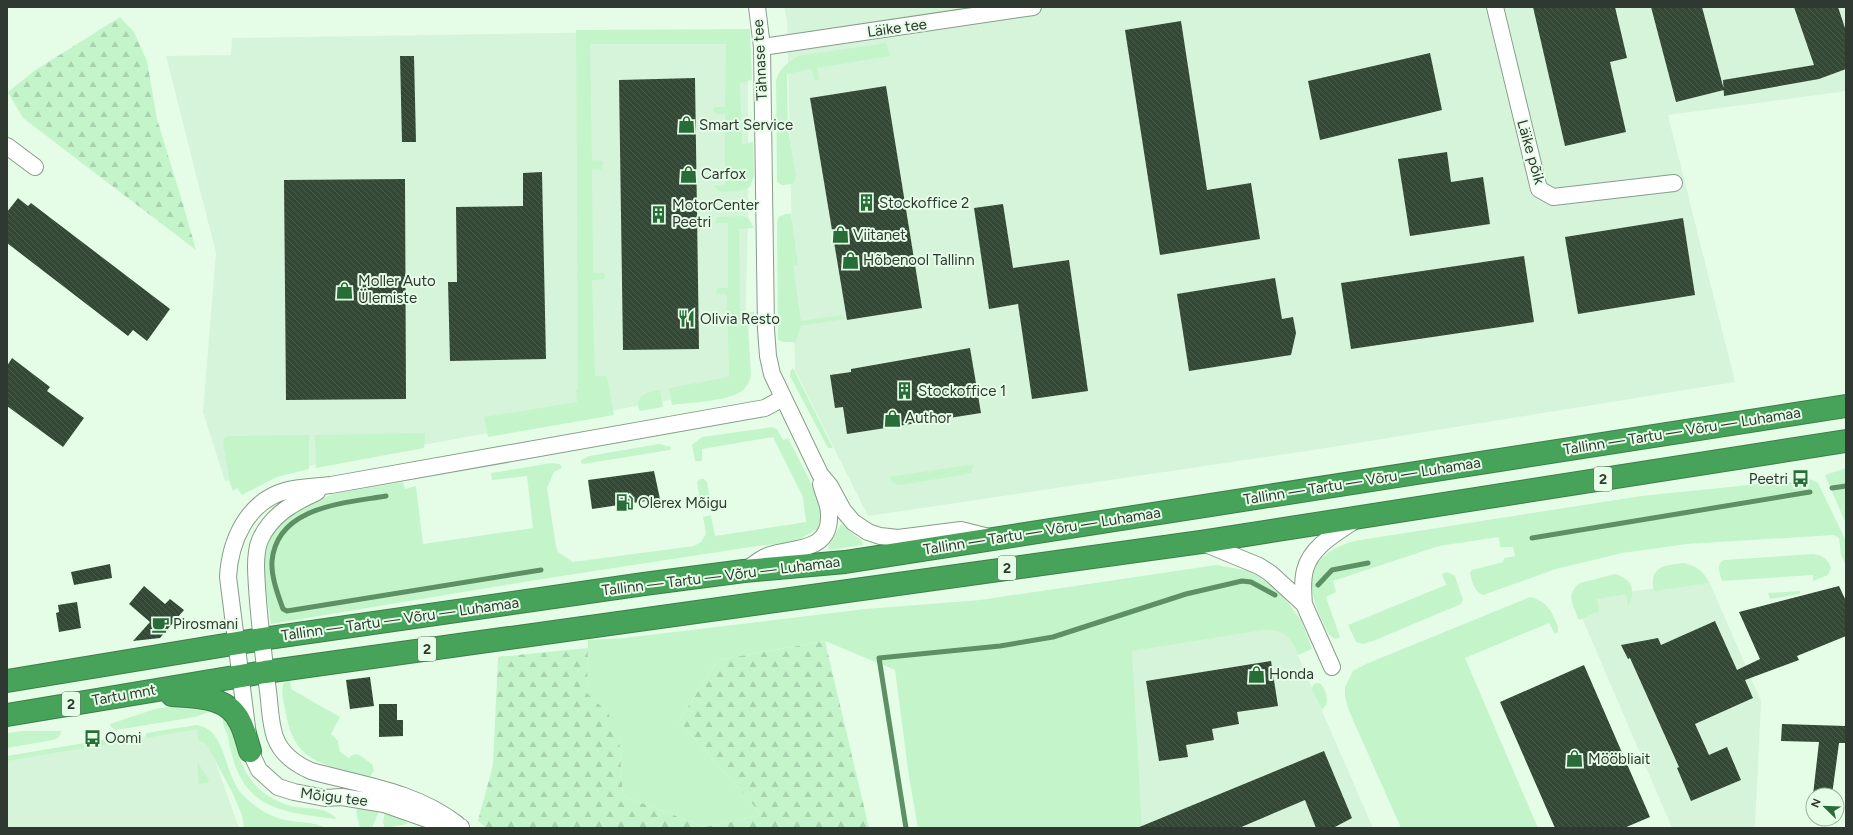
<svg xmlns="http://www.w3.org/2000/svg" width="1853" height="835" font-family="Figtree,sans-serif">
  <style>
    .built { fill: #d6f4d9 }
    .grass { fill: #c4f5ca }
    .forest { fill: url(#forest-firs) }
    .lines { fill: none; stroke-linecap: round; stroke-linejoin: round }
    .stream { stroke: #5e9065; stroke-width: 5 }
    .building { fill: url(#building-back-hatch) }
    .street-casing { stroke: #879d89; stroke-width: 18 }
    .highway-casing { stroke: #3e7e4b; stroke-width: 24 }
    .street { stroke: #fff; stroke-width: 16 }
    .highway { stroke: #46a359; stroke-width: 22 }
    .labels { text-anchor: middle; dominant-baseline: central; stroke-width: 4; stroke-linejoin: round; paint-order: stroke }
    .shield { fill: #e5fde7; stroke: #667468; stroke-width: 1 }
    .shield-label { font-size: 14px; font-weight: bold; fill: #303931 }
    .street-label { font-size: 15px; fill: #303931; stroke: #e5fde7 }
    .poi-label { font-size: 15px; fill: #303931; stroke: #e5fde7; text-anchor: start }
  </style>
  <defs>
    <pattern id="forest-firs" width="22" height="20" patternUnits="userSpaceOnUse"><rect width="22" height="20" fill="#c4f5ca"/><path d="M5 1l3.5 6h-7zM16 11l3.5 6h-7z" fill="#a9d3ae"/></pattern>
    <pattern id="building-back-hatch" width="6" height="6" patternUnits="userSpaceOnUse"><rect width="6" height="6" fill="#344836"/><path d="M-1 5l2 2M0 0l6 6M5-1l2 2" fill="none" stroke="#495b4b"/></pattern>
  </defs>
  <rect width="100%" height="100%" fill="#e5fde7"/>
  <!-- built -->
  <path class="built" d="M784,7H1846V91L1668,115L1735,382L1313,450L868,516L795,370L787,20Z
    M748,30V218L744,377L735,388L225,481L203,412L216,253L166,56L231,55L232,38Z
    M1709,581L1761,701L1755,827L1753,828H1672L1574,599Z
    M1282,619L1373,828H1142L1127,649Z
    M203,727L239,828H7V759Z"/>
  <!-- grass -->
  <path class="grass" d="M750,29L752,80L740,83L742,144L753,142L754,176L750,187C742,191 727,193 718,191L714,186L725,185V114H716L713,110L715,107H725L726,44H590L592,160L603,161L602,169L592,170L593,273H604L605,276L604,279L592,280L595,376H607L614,415L488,437L484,417L577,402L576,390H578L576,30Z
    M886,43L891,56L817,68L819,80H814L812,69L787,74L788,130L796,175L795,180L792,184L782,185L777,182L776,81L778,74L784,66L798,56Z
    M786,214H791L798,265L793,266L801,321L843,315L844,319L801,326L796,342H783L778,340L777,225L778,217Z
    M742,216L749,219L754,228L739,229L740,312H754V324L748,325L751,376C749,382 747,387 742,391C726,402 691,402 672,405L669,388L729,377L727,294H717L716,291L718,288H728V223H716V220L718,217Z
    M793,368L833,448H828L790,376L791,370Z
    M660,390L663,407L640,411C632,396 649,392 660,390Z
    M772,427L777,429L783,440L788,438L820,501L822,512L821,523L817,529L795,542L757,546L542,579L271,624L263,573L265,552L270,538L280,524L305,504L337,493L403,482L405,489L416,486L423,544L533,528L527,476L492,480L491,473L552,463L560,464L562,468L554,472L547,488L556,546L558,552L573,562L694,546L701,542L706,534L703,517L711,515L715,536L806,522L803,497L773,437L702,449V461H695L692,445L702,437Z
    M425,433L424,448L316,468L315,435Z
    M309,435V469L277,477L242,495L237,488L233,491L230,483L223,443L224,438L228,436Z
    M659,444L671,447L670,450L583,464L581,463V460L589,456Z
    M974,464L971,473L962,475L900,485L893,483L889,477Z
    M1846,468V524L1825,475Z
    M700,479H704L707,482L711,504L701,506L697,482Z
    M1810,479L1818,483L1846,541V566L1841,555L1839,538L1834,535L1687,544L1622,553L1556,569L1483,595C1474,592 1472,581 1470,573L1472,570L1503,562L1504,558L1515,556L1513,547H1500L1499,537L1439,546L1333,581L1336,592L1326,597L1340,637L1335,639C1327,635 1324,624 1320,616C1303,577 1311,554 1354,541L1641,496L1787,481L1796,485L1807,483Z
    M841,524L862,541L863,545L830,550L828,547Z
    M1813,554C1822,555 1828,559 1831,568L1828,575L1813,581V575L1722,581C1720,573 1715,565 1724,560Z
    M1684,563C1696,566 1705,572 1709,583L1654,591C1648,566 1666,565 1684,563Z
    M1216,565L1250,571L1278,590L1301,620L1312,649L1298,655C1290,636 1285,630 1263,630L1132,651L1142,828H918L909,777L895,670L825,641L718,660L679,721L762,815L705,827L623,796L619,737L587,693L588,640L624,638L865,609L980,600Z
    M1447,572L1455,576L1463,600L1461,604L1373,641L1363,644L1356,642L1348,625L1446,585L1442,574Z
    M1615,574C1633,579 1636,591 1628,607L1626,594L1597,599L1599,611L1579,620C1573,606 1565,594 1580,583Z
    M1800,591V594L1770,599L1768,593Z
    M1530,597C1547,601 1552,611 1558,627V632L1555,634L1549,623L1465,658L1538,828H1401L1349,711L1345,696V687L1353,671L1366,664Z
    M290,679L291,689L340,717L331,734L338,741L340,752L349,758L352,755L358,754L372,764L374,770C371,777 369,778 362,777C321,762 295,763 286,714C284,704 281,694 283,684Z
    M1316,683L1321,684C1327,692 1330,703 1322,710L1312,689L1313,685Z
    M191,703L212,711L195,717L116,730L111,727L110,724L155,709Z
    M224,712C227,717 232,722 234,728C237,735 236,744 238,752C241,766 249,779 259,789C268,797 280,803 291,806C308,810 324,805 337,819C279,812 241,809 229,742C227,729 220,726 224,712Z
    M197,725C227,730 223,773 242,794C255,808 273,819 292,821C302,823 317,822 325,828H244L242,815L233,794L207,745L198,740L197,729L146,738V733Z
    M23,731H62L58,738L53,740L7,748V733Z
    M132,735V740L7,761V756Z
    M197,761L209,780L208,783L199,784Z
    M357,807L380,809L372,828H360L356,811Z
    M385,810L400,817L408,824L385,828L383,823Z"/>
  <!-- forest -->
  <path class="forest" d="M120,17L134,32L147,61L157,119L182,201L196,250L23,118L8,92L34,71Z
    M825,641L869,828H487L478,821L493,765L498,657L588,648L587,693L608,713L619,737L623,796L705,827L762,815L679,721L718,660Z"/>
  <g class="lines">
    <!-- stream -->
    <path class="stream" d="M1832,488L1846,486
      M386,496C345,503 277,506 272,561C271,577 278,595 283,609L287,611L541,570
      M1532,538L1810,492
      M1318,585L1332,570L1368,563
      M906,828L879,658L1000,646L1053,637L1186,594L1242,581L1251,582L1275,595"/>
  </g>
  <!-- building -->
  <path class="building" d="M1533,7H1615L1627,58L1610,62L1626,132L1565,146Z
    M1651,7H1702L1724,90L1676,102Z
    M1794,7H1838L1846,31V69L1819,79L1724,96L1723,80L1814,65Z
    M1181,21L1207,190L1251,183L1260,239L1160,255L1125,30Z
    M1430,53L1442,110L1320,140L1308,81Z
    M400,56H414L416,142H402Z
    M695,78L699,349L623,350L619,80Z
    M886,86L922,308L847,320L810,98Z
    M1447,152L1451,182L1483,177L1490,224L1410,236L1398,159Z
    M542,172L546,359L450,361L448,282H457L456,207L523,206V173Z
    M405,179L406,399L286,400L284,180Z
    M18,198L28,206L31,203L170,309L147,341L133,330L128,336L7,243V212Z
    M1003,204L1013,268L1069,260L1088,391L1032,399L1018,304L989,309L974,208Z
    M1683,218L1695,295L1578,314L1565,237Z
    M1524,256L1534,322L1351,349L1341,283Z
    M1275,278L1282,319L1293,317L1296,333L1291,355L1189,371L1177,294Z
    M970,348L981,413L847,434L843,407L835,408L830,375L851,372V369Z
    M12,358L50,387L47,391L84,418L63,447L7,406V366Z
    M654,471L660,499L592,509L588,480Z
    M110,564L112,578L74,585L71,572Z
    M144,586L165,604L170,599L184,610L160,638L133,641L150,622L129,604Z
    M1839,586L1846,601V636L1797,656L1799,660L1745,680L1753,698L1695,724L1709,755L1727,747L1741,780L1691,801L1677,768L1679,767L1630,658L1628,659L1621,645L1658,638L1661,645L1715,621L1737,670L1760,659L1739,612Z
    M77,602L81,628L59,632L56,613L59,612L58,605Z
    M1271,661L1278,706L1237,712L1239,724L1212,729L1214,740L1186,745L1188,757L1159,761L1146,681Z
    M1584,665L1650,817L1624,828H1555L1500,702Z
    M370,677L374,706L350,709L346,680Z
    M379,704H397V720H403V736L379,737Z
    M1782,724L1846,726V743H1839L1832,795H1813L1819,742L1781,741Z
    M1324,751L1352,818L1333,828H1316L1305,800L1239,828H1137Z"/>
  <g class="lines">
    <defs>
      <path id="street" d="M757,7L762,47L766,329L768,356L772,374L820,474L830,486L843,510L853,522L868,532L880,536L898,538L961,530L989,537
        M1495,7L1539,189L1553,197L1674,183
        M762,47L1033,7
        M7,146L35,167
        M317,492C293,503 271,515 260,540C257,547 256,559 256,567C257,606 263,652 268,691C270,706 270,723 275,737C281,754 295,764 311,771C362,785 414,791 457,824
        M1201,542L1259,566L1270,573L1304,604L1332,667
        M746,570C753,565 762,557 770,555C795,547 831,552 829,514C829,503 823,494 821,484
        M1304,604C1303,593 1302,581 1305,570C1311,546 1338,532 1357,519
        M461,827L438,823L384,804L342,797L325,798L294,792L278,787L259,770L250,751L228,577C230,541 247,502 285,491C299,487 316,487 331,485L765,408L783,398"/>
      <path id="highway" d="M7,681L262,639L644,584L744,571L845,562L1846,406
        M172,695C197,697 228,696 240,722C245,731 247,742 250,751
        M7,715L265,672L1201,542L1846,441"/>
    </defs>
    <!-- street casing -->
    <use href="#street" class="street-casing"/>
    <!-- highway casing -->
    <use href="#highway" class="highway-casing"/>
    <!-- street -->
    <use href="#street" class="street"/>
    <!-- highway -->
    <use href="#highway" class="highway"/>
  </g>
  <!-- icons -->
  <defs>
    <symbol id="shop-bare" viewBox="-9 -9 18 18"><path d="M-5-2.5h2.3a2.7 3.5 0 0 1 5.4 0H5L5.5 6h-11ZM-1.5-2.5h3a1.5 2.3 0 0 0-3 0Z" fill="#286c37" stroke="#e5fde7" stroke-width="2.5" paint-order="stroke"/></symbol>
    <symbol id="building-bare" viewBox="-9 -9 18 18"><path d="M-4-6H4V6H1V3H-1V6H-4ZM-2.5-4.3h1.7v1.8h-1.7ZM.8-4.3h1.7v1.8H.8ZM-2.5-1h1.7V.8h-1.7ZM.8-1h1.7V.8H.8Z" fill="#286c37" stroke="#e5fde7" stroke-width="2.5" paint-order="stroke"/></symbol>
    <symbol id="restaurant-bare" viewBox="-9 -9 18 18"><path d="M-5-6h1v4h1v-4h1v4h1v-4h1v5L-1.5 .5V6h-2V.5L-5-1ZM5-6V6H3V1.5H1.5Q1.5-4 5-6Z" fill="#286c37" stroke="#e5fde7" stroke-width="2.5" paint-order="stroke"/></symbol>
    <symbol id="bus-bare" viewBox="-9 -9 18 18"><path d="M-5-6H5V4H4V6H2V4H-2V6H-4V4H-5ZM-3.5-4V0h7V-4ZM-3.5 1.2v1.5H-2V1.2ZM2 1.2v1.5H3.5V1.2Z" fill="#286c37" stroke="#e5fde7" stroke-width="2.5" paint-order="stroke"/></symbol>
    <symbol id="fuel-bare" viewBox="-9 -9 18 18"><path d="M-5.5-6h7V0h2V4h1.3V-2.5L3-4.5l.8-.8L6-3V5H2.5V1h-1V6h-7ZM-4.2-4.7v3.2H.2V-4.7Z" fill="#286c37" stroke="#e5fde7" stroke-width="2.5" paint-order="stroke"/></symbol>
    <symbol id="cafe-bare" viewBox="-9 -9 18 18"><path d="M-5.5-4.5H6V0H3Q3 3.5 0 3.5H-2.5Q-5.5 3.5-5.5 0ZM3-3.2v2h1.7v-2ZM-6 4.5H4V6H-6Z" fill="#286c37" stroke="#e5fde7" stroke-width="2.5" paint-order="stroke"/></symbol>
  </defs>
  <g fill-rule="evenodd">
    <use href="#shop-bare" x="674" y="112" width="25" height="25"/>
    <use href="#shop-bare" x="676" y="162" width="25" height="25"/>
    <use href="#building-bare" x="854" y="190" width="25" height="25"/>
    <use href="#building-bare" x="646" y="202" width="25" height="25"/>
    <use href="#shop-bare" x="828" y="222" width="25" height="25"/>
    <use href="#shop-bare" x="838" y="248" width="25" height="25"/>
    <use href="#shop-bare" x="332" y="278" width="25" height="25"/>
    <use href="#restaurant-bare" x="674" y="306" width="25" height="25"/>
    <use href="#building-bare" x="892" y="378" width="25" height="25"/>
    <use href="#shop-bare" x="880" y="406" width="25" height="25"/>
    <use href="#bus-bare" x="1788" y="466" width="25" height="25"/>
    <use href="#fuel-bare" x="612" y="490" width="25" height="25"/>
    <use href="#cafe-bare" x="148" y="612" width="25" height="25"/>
    <use href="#shop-bare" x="1244" y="662" width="25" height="25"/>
    <use href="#bus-bare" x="80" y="726" width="25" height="25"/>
    <use href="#shop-bare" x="1562" y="746" width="25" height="25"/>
  </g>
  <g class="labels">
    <!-- shield labels -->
    <g class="shield">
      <rect x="1594" y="467" width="18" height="24" rx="3"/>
      <rect x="998" y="556" width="18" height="24" rx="3"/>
      <rect x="418" y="637" width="18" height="24" rx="3"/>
      <rect x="62" y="692" width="18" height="24" rx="3"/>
    </g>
    <g class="shield-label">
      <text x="1603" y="479">2</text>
      <text x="1007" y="568">2</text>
      <text x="427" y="649">2</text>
      <text x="71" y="704">2</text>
    </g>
    <!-- street labels -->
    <g class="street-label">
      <text transform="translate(897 28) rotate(-8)">Läike tee</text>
      <text transform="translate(760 60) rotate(-93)">Tähnase tee</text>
      <text transform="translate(1531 152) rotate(74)">Läike põik</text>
      <text transform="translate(1682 431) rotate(-9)">Tallinn — Tartu — Võru — Luhamaa</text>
      <text transform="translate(1362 481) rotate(-9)">Tallinn — Tartu — Võru — Luhamaa</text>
      <text transform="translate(1042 531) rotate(-9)">Tallinn — Tartu — Võru — Luhamaa</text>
      <text transform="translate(721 576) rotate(-7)">Tallinn — Tartu — Võru — Luhamaa</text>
      <text transform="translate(400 619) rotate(-8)">Tallinn — Tartu — Võru — Luhamaa</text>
      <text transform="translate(124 695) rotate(-10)">Tartu mnt</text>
      <text transform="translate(334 797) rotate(7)">Mõigu tee</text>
    </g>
    <!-- poi labels -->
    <g class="poi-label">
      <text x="699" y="125">Smart Service</text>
      <text x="701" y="174">Carfox</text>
      <text x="879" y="203">Stockoffice 2</text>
      <text x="672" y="205">MotorCenter<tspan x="672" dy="17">Peetri</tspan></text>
      <text x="853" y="235">Viitanet</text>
      <text x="863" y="260">Hõbenool Tallinn</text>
      <text x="358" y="281">Moller Auto<tspan x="358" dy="17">Ülemiste</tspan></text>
      <text x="700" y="319">Olivia Resto</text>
      <text x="918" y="391">Stockoffice 1</text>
      <text x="905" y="418">Author</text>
      <text x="1788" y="479" text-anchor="end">Peetri</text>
      <text x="638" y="503">Olerex Mõigu</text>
      <text x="173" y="624">Pirosmani</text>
      <text x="1269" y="674">Honda</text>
      <text x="105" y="738">Oomi</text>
      <text x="1588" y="759">Mööbliait</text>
    </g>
  </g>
  <!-- border -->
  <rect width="1853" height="835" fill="none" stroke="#303931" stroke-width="16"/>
  <!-- north arrow -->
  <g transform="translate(1825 807) rotate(293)"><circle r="19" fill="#e5fde7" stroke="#9daf9e"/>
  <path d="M0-3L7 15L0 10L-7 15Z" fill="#286c37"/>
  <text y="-6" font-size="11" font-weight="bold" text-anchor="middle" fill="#303931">N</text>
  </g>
</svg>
